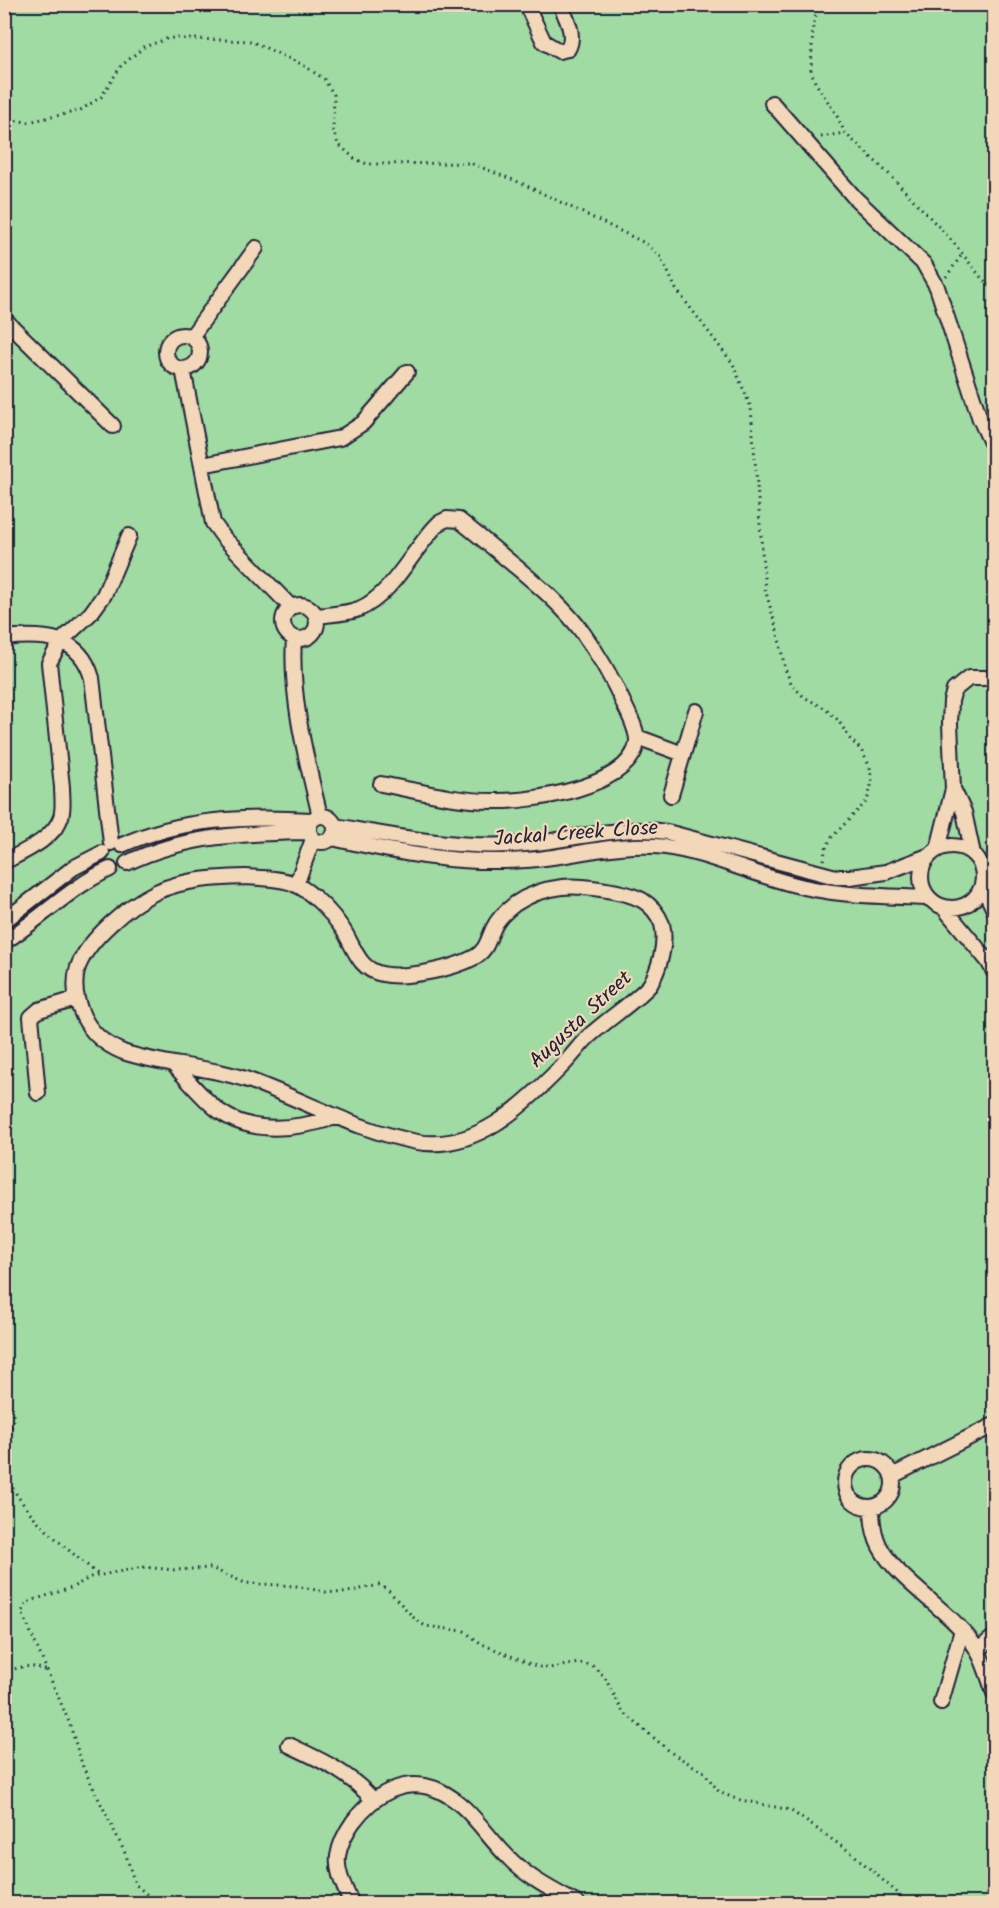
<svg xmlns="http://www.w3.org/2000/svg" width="999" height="1908" font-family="Kalam,sans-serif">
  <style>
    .green { fill: #9fdba2; stroke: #607e6e; stroke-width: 1.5 }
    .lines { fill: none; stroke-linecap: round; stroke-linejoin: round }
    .street-casing { stroke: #22223b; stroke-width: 18 }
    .path { stroke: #22223b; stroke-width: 3; stroke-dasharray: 1.5 4.5; stroke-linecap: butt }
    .street { stroke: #f2d7b9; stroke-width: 14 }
    .labels { text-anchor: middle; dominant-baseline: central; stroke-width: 4.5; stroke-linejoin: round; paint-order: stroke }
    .street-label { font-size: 21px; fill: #22223b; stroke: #f2d7b9 }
  </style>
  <rect width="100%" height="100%" fill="#f2d7b9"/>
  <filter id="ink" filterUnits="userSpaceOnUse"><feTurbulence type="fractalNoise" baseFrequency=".0167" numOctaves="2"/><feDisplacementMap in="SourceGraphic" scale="12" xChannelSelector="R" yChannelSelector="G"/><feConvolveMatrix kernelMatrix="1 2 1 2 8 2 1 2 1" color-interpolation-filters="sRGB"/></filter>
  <g filter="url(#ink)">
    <!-- green -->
    <path class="green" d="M5,5H994V1903H5Z"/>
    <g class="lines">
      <defs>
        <path id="street" d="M526,4L544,42L559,51L568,49C576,34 566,18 560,4
          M772,103L855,198L924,264L937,287L980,419L994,449
          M4,319L113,426
          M166 352a17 17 0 1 1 34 0a17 17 0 1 1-34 0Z
          M191,337L256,248
          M183,369L213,523L224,538L291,607
          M202,465L340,438L363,423L407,372
          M283 622a17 17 0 1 1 34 0a17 17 0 1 1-34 0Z
          M317,616C331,614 346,614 359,609C393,595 413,548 439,523L447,519L459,520C478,535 497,551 515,566C540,587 564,607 583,633C599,655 613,680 624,704C629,715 638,731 637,743C629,788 530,802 493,801C456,801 417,791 381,784
          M4,638C43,634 80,635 92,678L111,843
          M294,638C290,698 306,758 320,816
          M637,737L683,754
          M953,789L964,812L973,854
          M671,795L696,711
          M309 829a13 13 0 1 1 26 0a13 13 0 1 1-26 0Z
          M335,826C394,836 452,848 512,845C564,843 616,824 667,832L836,877H850L886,872L928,856
          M332,838C398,853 457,865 525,860C572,857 619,841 666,847C707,853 747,872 788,883C833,896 881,896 928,898
          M122,845C181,818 248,816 312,820
          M921 877a31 31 0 1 1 62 0a31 31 0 1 1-62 0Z
          M938,849L953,789L950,724L951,701L954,690L969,678H994
          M4,862C23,852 54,839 61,817C64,807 62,797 62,787L49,663L61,641L91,613L104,595L129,536
          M127,863C185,835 246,833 309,832
          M246,877C262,878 281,878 295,884C313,893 331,912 342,928C354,945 357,969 382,974C406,979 453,969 475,957C487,950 488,939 494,927C498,918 506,911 515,904C528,895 546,889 562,887C581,885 625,891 642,900C652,906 658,914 662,924C667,944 659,969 650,985C631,1005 607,1019 587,1038C578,1047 570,1059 560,1068C523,1106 475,1152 417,1142C358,1131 306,1101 251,1081C210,1066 164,1066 123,1052C106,1045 91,1033 83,1016C76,1001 73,983 78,967C89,938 129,905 156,892C184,879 216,878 246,877Z
          M982,884L994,910
          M296,885L313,839
          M944,908L988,961L994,972
          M4,921L73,868L102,853
          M4,942C41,919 70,887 110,869
          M173,1064C188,1080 202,1098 219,1111C253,1136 298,1129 336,1117
          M38,1093L31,1017L39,1010L76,999
          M845 1483a24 24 0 1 1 48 0a24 24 0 1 1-48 0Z
          M892,1476L994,1425
          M872,1507C872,1520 873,1534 880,1547C898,1581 948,1609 972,1642C983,1657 988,1676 994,1693
          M978,1650L994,1637
          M941,1702L962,1630
          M289,1745C321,1760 350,1773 373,1800
          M352,1904C345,1888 336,1873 338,1856C340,1843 346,1832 353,1822C374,1794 406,1775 440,1791C468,1804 485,1834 506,1855C526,1877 552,1890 578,1904"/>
      </defs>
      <!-- street casing -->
      <use href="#street" class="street-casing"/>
      <!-- path -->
      <path class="path" d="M819,4L813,26L811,71L815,82L836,114L845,133L892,177L954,243L983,280L994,286
        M4,119L28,122L79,111L101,97L121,66L144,47L169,38L251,41L303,65L324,79L334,95L333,130L338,144L355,159L367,164L470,163L521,183L645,243L661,257L676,289L733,364L751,408L765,589L778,634L785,669L792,685L804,697L824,708L838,720L850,739L861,750L870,767L872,782L867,801L832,837L825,850L824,861
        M821,137L844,133
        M946,277L963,253
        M4,1392C17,1418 15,1418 4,1445
        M4,1472C27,1520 61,1543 100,1576
        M4,1674C20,1665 31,1664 47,1671
        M152,1904V1899L135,1884L126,1855L83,1767L69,1722L22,1612L27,1602L71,1588L91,1577L143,1567L175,1570L211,1568L245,1583L296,1586L326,1592L343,1593L379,1585L388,1590L414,1618L425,1626L464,1631L482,1644L538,1667L549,1668L579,1663L593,1666L604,1676L623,1712L673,1754L704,1772L719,1792L736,1799L790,1810L853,1854L910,1904"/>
      <!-- street -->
      <use href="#street" class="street"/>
    </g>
  </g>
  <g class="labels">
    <!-- street labels -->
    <g class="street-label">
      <text transform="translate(576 834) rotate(-4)">Jackal Creek Close</text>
      <text transform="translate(581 1020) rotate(-43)">Augusta Street</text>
    </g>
  </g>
  <!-- margin -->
  <rect width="999" height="1908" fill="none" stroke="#f2d7b9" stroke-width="24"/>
  <rect x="12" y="12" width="975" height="1884" fill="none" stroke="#22223b" stroke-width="2" filter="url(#ink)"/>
</svg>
